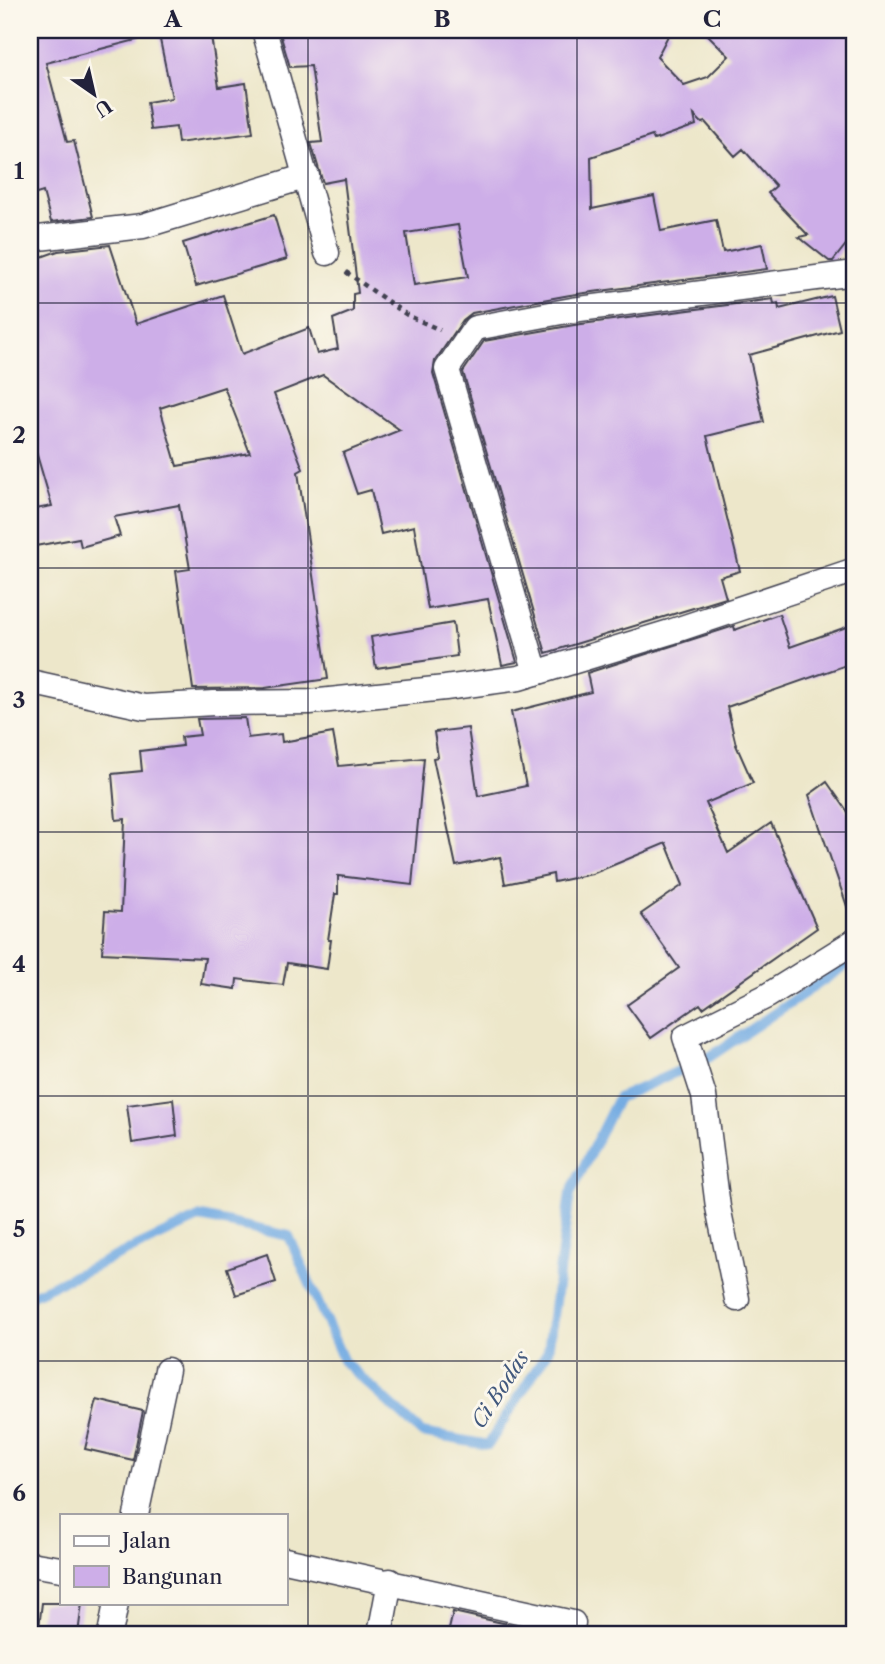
<svg xmlns="http://www.w3.org/2000/svg" width="885" height="1664" font-family="'Libre Caslon Text',serif">
  <style>
    .lines { fill: none; stroke-linecap: round; stroke-linejoin: round }
    .stream { stroke: #73abe2; stroke-width: 10 }
    .building { fill: #cdaee8; fill-rule: evenodd }
    .street-casing { stroke: #404050; stroke-width: 27 }
    .path { stroke: #404050; stroke-width: 4.5; stroke-dasharray: 5 5; stroke-linecap: butt }
    .street { stroke: #fff; stroke-width: 24 }
    .grid { fill: none; stroke: #22223b; stroke-width: 2; stroke-opacity: 0.55 }
    .labels { text-anchor: middle; dominant-baseline: central; stroke-width: 6; stroke-linejoin: round; paint-order: stroke }
    .water-label { font-size: 21px; font-style: italic; fill: #42597e; stroke: #fbf7ec }
    .neatline { fill: none; stroke: #22223b; stroke-width: 2.5 }
    .grid-label { font-size: 23px; text-anchor: middle; font-weight: bold; fill: #22223b }
  </style>
  <rect width="100%" height="100%" fill="#fbf7ec"/>
  <filter id="ink" filterUnits="userSpaceOnUse"><feTurbulence type="fractalNoise" baseFrequency=".0143" numOctaves="2"/><feDisplacementMap in="SourceGraphic" scale="14" xChannelSelector="R" yChannelSelector="G"/><feConvolveMatrix kernelMatrix="1 2 1 2 8 2 1 2 1" color-interpolation-filters="sRGB"/></filter>
  <filter id="wash" filterUnits="userSpaceOnUse"><feTurbulence type="fractalNoise" baseFrequency=".00686" numOctaves="4" result="noise"/><feDisplacementMap in="SourceGraphic" scale="28" xChannelSelector="R" yChannelSelector="G"/><feGaussianBlur stdDeviation="1.57" result="paint"/><feColorMatrix in="noise" values="0 0 0 0 0 0 0 0 0 0 0 0 0 0 0 0 0 1.4 0 .05"/><feComposite in="paint" operator="in"/></filter>
  <g filter="url(#wash)">
    <rect width="100%" height="100%" fill="#ede7ca"/>
    <g class="lines">
      <!-- stream -->
      <path class="stream" d="M30,1296L201,1217L289,1236L344,1362L422,1433L488,1445L548,1351L570,1194L618,1098L708,1058L855,959"/>
    </g>
    <g id="blocks">
      <!-- building -->
      <path class="building" d="M30,30H139L140,39L46,63L67,142L74,141L93,217L51,222L43,192L30,196Z
        M158,30H210L219,87L246,83L253,133L178,143L176,127L151,130L147,102L172,98Z
        M279,30H671L657,57L684,85L708,77L729,56L703,30H855V233L833,261H829L799,237L808,235L768,193L776,186L743,149L735,156L705,122L702,123L694,115L696,125L654,140L652,136L591,157L592,209L654,196L661,231L716,220L723,252L762,244L767,269L570,295L472,313L463,320L435,361L433,373L517,662L502,665L488,599L428,609L414,526L381,534L371,490L357,494L343,453L400,430L323,375L274,394L303,469L298,472L328,679L265,688L193,689L176,571L190,569L179,505L114,517L120,536L81,547L79,538L30,547V510L52,506L34,445L30,446V261L58,251L110,245L136,324L223,295L242,354L309,328L317,354L338,349L333,319L353,311V294L358,293L344,179L323,183L311,143L322,142L311,66L290,67ZM458,225L468,277L414,285L406,233ZM224,387L250,453L177,466L160,408Z
        M274,215L287,259L196,286L183,243Z
        M832,296L840,330L749,355L764,422L707,436L740,571L720,577L726,598L546,653L463,372L484,341L574,325L773,299L774,304L778,303L779,309Z
        M779,614L790,647L855,624V662L727,707L736,745L753,783L706,803L728,853L771,823L817,928L703,1008L700,1004L651,1038L627,1005L679,968L641,914L683,885L666,843L592,874L554,882L553,874L505,884L500,857L456,866L433,758L438,757L434,732L468,728L478,796L526,786L511,712L591,692L587,673L734,626L735,630Z
        M453,623L457,656L376,668L371,637Z
        M245,718L248,738L281,734L282,742L333,733L339,766L424,758L412,885L338,876V894H335L328,940H331L327,969L287,963L283,985L237,979L236,989L201,984L205,958L102,953L105,911L121,912L125,819L116,820L112,774L142,771L140,751L182,746L181,737L200,735L197,719Z
        M827,782L855,822V917L851,918L809,795Z
        M173,1099L177,1136L132,1143L127,1105Z
        M267,1254L276,1282L236,1295L227,1268Z
        M97,1400L143,1411L133,1460L85,1449Z
        M42,1603H82L78,1634H42L43,1627H39Z
        M453,1612L539,1631V1634H448Z"/>
    </g>
  </g>
  <g filter="url(#ink)">
    <use href="#blocks" fill-opacity="0" stroke="#404050" stroke-width="2"/>
    <g class="lines">
      <defs>
        <path id="street" d="M264,30L327,253
          M30,239L143,226L307,176
          M536,673L447,369L475,328L572,310L855,273
          M30,682L144,707L214,703L310,702L445,688L519,678L670,632L855,570
          M737,1299L718,1207L704,1096L685,1037L767,996L855,941
          M136,1515L167,1370
          M285,1560L573,1623
          M30,1564L61,1569
          M110,1634L116,1603
          M380,1634L390,1581"/>
      </defs>
      <!-- street casing -->
      <use href="#street" class="street-casing"/>
      <!-- path -->
      <path class="path" d="M346,272L407,315L440,330"/>
      <!-- street -->
      <use href="#street" class="street"/>
    </g>
  </g>
  <!-- grid -->
  <path class="grid" d="M308,30V1634M577,30V1634M30,303H855M30,568H855M30,832H855M30,1096H855M30,1361H855"/>
  <g class="labels">
    <!-- water labels -->
    <g class="water-label">
      <text transform="translate(500 1389) rotate(-57)">Ci Bodas</text>
    </g>
  </g>
  <!-- margin -->
  <rect width="885" height="1664" fill="none" stroke="#fbf7ec" stroke-width="77"/>
  <!-- legend -->
  <rect x="60" y="1514" width="228" height="91" fill="#fbf7ec" stroke="#a4a2a5" stroke-width="2"/>
  <rect x="74" y="1536" width="35" height="10" fill="#ffffff" stroke="#a4a2a5" stroke-width="2"/>
  <text x="122" y="1548" font-size="21" fill="#22223b">Jalan</text>
  <rect x="74" y="1566" width="35" height="21" fill="#cdaee8" stroke="#a4a2a5" stroke-width="2"/>
  <text x="122" y="1584" font-size="21" fill="#22223b">Bangunan</text>
  <!-- north arrow -->
  <g transform="translate(94 94) rotate(146)" stroke="#fbf7ec" stroke-width="5" paint-order="stroke">
  <path d="M0-5L12 26L0 18L-12 26Z" fill="#22223b"/>
  <text y="-10" font-size="19" font-weight="bold" text-anchor="middle" fill="#22223b">U</text>
  </g>
  <rect x="38" y="38" width="808" height="1588" class="neatline"/>
  <g class="grid-label">
    <text x="173" y="27">A</text>
    <text x="442" y="27">B</text>
    <text x="712" y="27">C</text>
    <text x="19" y="179">1</text>
    <text x="19" y="443">2</text>
    <text x="19" y="708">3</text>
    <text x="19" y="972">4</text>
    <text x="19" y="1237">5</text>
    <text x="19" y="1501">6</text>
  </g>
</svg>
